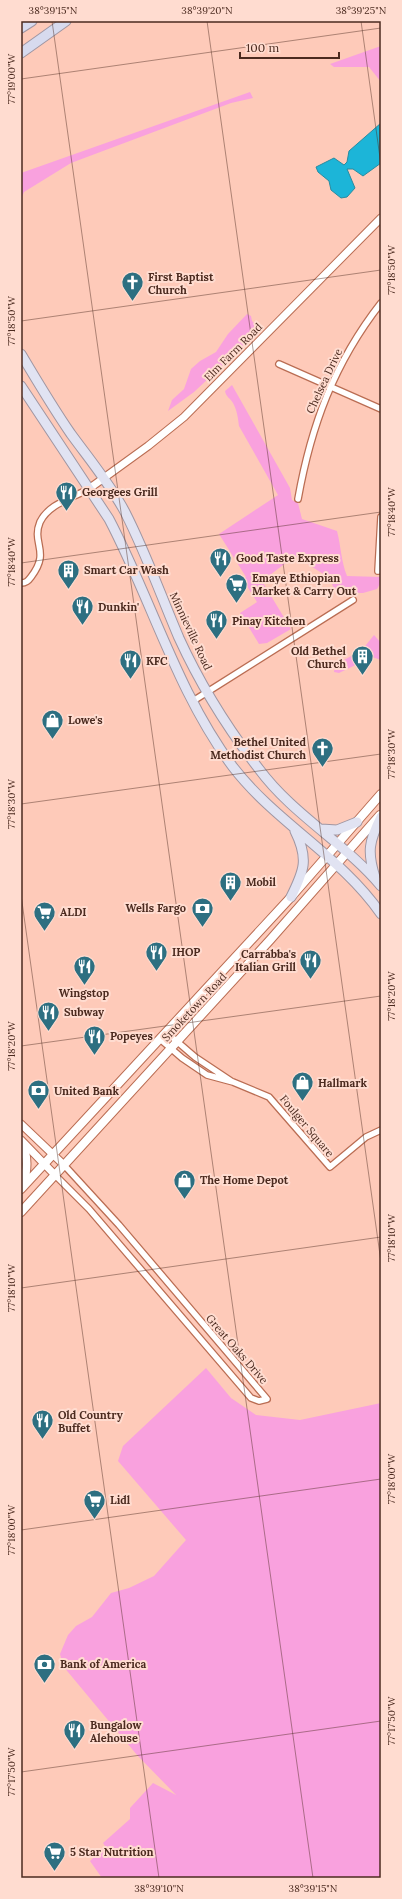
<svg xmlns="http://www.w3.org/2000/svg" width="402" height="1899" font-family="Lora,serif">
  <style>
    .green { fill: #f9a1de }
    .water { fill: #1cb5d8; stroke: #2a8ba0 }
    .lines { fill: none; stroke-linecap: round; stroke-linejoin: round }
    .minor-casing { stroke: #ba6d53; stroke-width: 8 }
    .tertiary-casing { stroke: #ba6d53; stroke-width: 9 }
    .secondary-casing { stroke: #ba6d53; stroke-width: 10 }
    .primary-casing { stroke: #a096a2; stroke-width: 11 }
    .trunk-casing { stroke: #a096a2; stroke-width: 11 }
    .minor { stroke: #fff; stroke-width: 5.5 }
    .tertiary { stroke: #fff; stroke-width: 7 }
    .secondary { stroke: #fff; stroke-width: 8 }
    .primary { stroke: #e1e3f2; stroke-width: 9 }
    .trunk { stroke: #d7daee; stroke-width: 9 }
    .ticks { fill: none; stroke: #4b2a1f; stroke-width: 1; stroke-opacity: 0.45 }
    .labels { text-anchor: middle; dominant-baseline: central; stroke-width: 4; stroke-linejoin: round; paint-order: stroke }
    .poi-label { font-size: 11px; font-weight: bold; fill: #4b2a1f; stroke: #ffdcd0; text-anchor: start }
    .street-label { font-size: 11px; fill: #4b2a1f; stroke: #ffdcd0 }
    .neatline { fill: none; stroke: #4b2a1f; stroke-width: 1.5 }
    .ticks-label { font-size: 10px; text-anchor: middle; fill: #4b2a1f }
  </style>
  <rect width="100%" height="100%" fill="#fecab9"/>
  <!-- green -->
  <path class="green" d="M381,46V82L369,67H334L330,64Z
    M250,92L253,98L231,103L71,163L24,192L21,199V173Z
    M247,314L251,316L252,321L255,324L254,336L194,392L168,411L172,400L184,389L191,369L200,361L216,352L228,334Z
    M232,385L290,488L292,500L298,503L302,519L337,531C341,546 341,561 347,576L381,577V582L377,589L363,593H350L339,597L328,577L295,556L262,581L291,629L267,643L259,644L240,613L257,602L243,580L246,577L219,534L278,495L239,426C238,418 237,410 233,403C230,398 226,397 225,391Z
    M374,635L381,643V660L372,657L339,673L334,672L335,665L362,650Z
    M206,1368L231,1398L256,1415L300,1420L381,1403V1878H102L90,1861L105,1846L103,1843L130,1819V1808L153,1783L176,1795L137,1755L63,1666L60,1654L68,1635L76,1626L92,1617L111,1593L129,1588L154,1576L186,1540L118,1461L123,1446Z"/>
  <!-- water -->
  <path class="water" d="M381,123V163L363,176L353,169H347L355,188L347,197L341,198L331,190L329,181L318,172L316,167L334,158L344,165L347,162L349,151Z"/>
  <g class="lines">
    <defs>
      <path id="minor" d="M279,364L381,409
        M298,499C311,426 334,363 381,303
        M378,571L381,517
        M21,583C26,583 28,581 31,577C51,551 31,544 40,522C49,503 74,498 90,488
        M193,701L353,600
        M166,1032L195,1057L231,1081
        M160,1039L182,1058L207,1075L233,1082L269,1097L330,1167L366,1137L381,1130
        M55,1175L89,1209L251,1398L259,1401L267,1399L119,1225L64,1165"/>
      <path id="tertiary" d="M90,488L148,446L184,417L381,218
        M21,1124L64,1165
        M21,1140L55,1175"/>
      <path id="secondary" d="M21,1142C29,1156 27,1171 23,1186
        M21,1189L291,897L381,794
        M21,1212L270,940L380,815"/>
      <path id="primary" d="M21,354C37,381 53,408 71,434C90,460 110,484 125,512C146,553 161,596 179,638C200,684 228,729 259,769C293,815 345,843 381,886
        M21,386L109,519C152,601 177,692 233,767C276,823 341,856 381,914
        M321,829L337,830L357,822
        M375,877C367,852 369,841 381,817
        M291,897C304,871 309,859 295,831"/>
      <path id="trunk" d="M21,28L32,21
        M21,53L66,21"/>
    </defs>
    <!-- minor casing -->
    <use href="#minor" class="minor-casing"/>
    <!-- tertiary casing -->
    <use href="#tertiary" class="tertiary-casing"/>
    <!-- secondary casing -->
    <use href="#secondary" class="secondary-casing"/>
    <!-- primary casing -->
    <use href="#primary" class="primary-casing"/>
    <!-- trunk casing -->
    <use href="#trunk" class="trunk-casing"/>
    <!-- minor -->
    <use href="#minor" class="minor"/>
    <!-- tertiary -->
    <use href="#tertiary" class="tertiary"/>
    <!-- secondary -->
    <use href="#secondary" class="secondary"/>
    <!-- primary -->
    <use href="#primary" class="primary"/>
    <!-- trunk -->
    <use href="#trunk" class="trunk"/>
  </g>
  <!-- ticks -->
  <path class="ticks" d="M52,21L313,1878M207,21L381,1262M361,21L381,165M21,79L381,28M21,321L381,270M21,563L381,512M21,804L381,754M21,895L159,1878M21,1046L381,996M21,1288L381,1237M21,1530L381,1479M21,1772L381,1721"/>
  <!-- icons -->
  <defs>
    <symbol id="church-pin" viewBox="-11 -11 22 30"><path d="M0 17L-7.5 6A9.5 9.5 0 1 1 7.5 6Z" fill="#2d6f81" stroke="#ffdcd0"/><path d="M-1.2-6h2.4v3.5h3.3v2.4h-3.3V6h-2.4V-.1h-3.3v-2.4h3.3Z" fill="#fff"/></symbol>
    <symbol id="restaurant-pin" viewBox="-11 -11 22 30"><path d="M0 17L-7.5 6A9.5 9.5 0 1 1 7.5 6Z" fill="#2d6f81" stroke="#ffdcd0"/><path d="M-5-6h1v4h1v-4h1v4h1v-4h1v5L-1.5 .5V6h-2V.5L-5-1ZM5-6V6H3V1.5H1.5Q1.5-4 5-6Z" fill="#fff"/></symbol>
    <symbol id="building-pin" viewBox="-11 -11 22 30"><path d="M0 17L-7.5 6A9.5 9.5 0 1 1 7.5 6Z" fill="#2d6f81" stroke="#ffdcd0"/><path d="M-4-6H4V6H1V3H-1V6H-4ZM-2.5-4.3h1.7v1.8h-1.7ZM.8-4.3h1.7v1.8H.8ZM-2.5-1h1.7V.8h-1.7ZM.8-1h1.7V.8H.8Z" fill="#fff"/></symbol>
    <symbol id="supermarket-pin" viewBox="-11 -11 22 30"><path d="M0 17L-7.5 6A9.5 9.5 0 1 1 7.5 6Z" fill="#2d6f81" stroke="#ffdcd0"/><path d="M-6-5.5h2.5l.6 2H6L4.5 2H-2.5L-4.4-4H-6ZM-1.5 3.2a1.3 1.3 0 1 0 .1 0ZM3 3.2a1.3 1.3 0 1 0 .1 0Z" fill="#fff"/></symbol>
    <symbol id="shop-pin" viewBox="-11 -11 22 30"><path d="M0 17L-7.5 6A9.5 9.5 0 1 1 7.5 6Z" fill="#2d6f81" stroke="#ffdcd0"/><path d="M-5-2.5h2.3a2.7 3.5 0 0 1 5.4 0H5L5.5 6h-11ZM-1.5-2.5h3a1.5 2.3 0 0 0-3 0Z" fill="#fff"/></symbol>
    <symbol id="bank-pin" viewBox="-11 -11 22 30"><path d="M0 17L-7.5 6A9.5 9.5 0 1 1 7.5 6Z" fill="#2d6f81" stroke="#ffdcd0"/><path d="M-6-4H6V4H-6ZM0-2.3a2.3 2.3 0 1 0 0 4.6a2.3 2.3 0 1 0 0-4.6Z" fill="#fff"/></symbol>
  </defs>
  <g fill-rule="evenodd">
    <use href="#church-pin" x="120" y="270" width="25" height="34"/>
    <use href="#restaurant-pin" x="54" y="480" width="25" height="34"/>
    <use href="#restaurant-pin" x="208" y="546" width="25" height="34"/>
    <use href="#building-pin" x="56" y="558" width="25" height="34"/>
    <use href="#supermarket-pin" x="224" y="572" width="25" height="34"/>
    <use href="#restaurant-pin" x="70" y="594" width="25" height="34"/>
    <use href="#restaurant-pin" x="204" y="608" width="25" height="34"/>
    <use href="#building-pin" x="350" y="644" width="25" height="34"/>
    <use href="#restaurant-pin" x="118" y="648" width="25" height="34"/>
    <use href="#shop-pin" x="40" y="708" width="25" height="34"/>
    <use href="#church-pin" x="310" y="736" width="25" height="34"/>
    <use href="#building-pin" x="218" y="870" width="25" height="34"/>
    <use href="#bank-pin" x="190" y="896" width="25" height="34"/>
    <use href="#supermarket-pin" x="32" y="900" width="25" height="34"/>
    <use href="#restaurant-pin" x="144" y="940" width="25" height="34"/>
    <use href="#restaurant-pin" x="298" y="948" width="25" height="34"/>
    <use href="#restaurant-pin" x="72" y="954" width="25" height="34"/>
    <use href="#restaurant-pin" x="36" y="1000" width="25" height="34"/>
    <use href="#restaurant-pin" x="82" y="1024" width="25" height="34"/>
    <use href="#shop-pin" x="290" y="1070" width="25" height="34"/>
    <use href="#bank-pin" x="26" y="1078" width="25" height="34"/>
    <use href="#shop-pin" x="172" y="1168" width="25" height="34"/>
    <use href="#restaurant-pin" x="30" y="1408" width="25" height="34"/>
    <use href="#supermarket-pin" x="82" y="1488" width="25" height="34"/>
    <use href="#bank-pin" x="32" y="1652" width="25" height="34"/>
    <use href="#restaurant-pin" x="62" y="1718" width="25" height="34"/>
    <use href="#supermarket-pin" x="42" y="1840" width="25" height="34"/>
  </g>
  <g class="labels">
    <!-- poi labels -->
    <g class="poi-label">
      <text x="148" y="277">First Baptist<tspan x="148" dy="13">Church</tspan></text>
      <text x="82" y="492">Georgees Grill</text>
      <text x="236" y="558">Good Taste Express</text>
      <text x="84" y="570">Smart Car Wash</text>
      <text x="252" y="578">Emaye Ethiopian<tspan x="252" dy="13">Market &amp; Carry Out</tspan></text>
      <text x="98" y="607">Dunkin'</text>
      <text x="232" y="621">Pinay Kitchen</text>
      <text x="346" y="651" text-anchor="end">Old Bethel<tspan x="346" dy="13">Church</tspan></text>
      <text x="146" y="661">KFC</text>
      <text x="68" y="720">Lowe's</text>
      <text x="306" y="742" text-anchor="end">Bethel United<tspan x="306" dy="13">Methodist Church</tspan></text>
      <text x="246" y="882">Mobil</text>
      <text x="186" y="908" text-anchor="end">Wells Fargo</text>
      <text x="60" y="912">ALDI</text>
      <text x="172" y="952">IHOP</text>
      <text x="296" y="954" text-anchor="end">Carrabba's<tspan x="296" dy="13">Italian Grill</tspan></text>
      <text x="84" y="993" text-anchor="middle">Wingstop</text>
      <text x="64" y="1012">Subway</text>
      <text x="110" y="1036">Popeyes</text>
      <text x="318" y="1083">Hallmark</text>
      <text x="54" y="1091">United Bank</text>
      <text x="200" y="1180">The Home Depot</text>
      <text x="58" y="1415">Old Country<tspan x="58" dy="13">Buffet</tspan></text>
      <text x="110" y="1500">Lidl</text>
      <text x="60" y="1664">Bank of America</text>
      <text x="90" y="1725">Bungalow<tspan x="90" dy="13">Alehouse</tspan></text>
      <text x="70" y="1852">5 Star Nutrition</text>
    </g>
    <!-- street labels -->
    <g class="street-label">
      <text transform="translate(233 352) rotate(-45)">Elm Farm Road</text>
      <text transform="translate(324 381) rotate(-65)">Chelsea Drive</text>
      <text transform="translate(191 631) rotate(65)">Minnieville Road</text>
      <text transform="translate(194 1007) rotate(-47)">Smoketown Road</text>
      <text transform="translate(307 1126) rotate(50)">Foulger Square</text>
      <text transform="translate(237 1349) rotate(49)">Great Oaks Drive</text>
    </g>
  </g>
  <!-- border -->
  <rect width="402" height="1899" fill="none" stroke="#ffdcd0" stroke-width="44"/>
  <!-- scale -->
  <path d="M240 52v6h99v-6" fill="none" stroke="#4b2a1f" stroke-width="2"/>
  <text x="246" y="52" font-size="12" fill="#4b2a1f" stroke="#ffdcd0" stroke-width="3" paint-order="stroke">100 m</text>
  <rect x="22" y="22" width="358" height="1855" class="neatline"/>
  <g class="ticks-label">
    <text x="53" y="14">38°39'15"N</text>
    <text x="207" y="14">38°39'20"N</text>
    <text x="361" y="14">38°39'25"N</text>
    <text transform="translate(11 79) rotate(-90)" y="4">77°19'00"W</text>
    <text transform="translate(391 270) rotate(-90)" y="4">77°18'50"W</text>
    <text transform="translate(11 321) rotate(-90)" y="4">77°18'50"W</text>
    <text transform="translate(391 512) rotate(-90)" y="4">77°18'40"W</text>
    <text transform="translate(11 562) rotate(-90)" y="4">77°18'40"W</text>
    <text transform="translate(391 754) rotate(-90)" y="4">77°18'30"W</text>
    <text transform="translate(11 804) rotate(-90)" y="4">77°18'30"W</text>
    <text transform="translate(391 996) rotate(-90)" y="4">77°18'20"W</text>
    <text transform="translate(11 1046) rotate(-90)" y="4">77°18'20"W</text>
    <text transform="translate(391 1238) rotate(-90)" y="4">77°18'10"W</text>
    <text transform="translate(11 1288) rotate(-90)" y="4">77°18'10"W</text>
    <text transform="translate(391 1479) rotate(-90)" y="4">77°18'00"W</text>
    <text transform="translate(11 1530) rotate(-90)" y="4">77°18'00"W</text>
    <text transform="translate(391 1721) rotate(-90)" y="4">77°17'50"W</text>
    <text transform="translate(11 1772) rotate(-90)" y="4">77°17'50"W</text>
    <text x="159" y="1892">38°39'10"N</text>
    <text x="313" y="1892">38°39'15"N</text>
  </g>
</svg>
